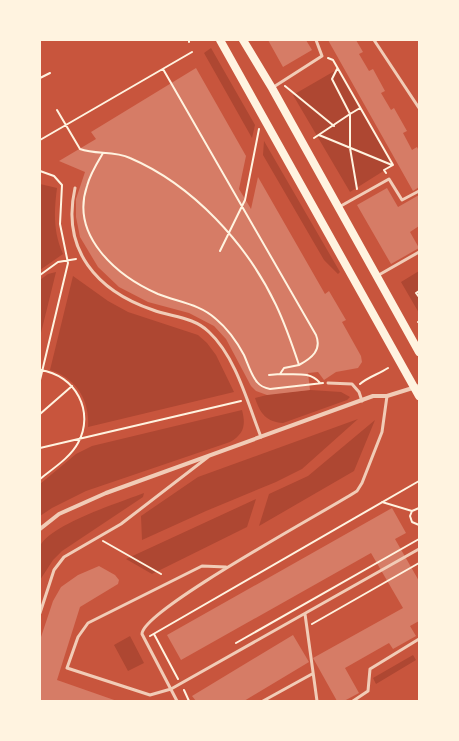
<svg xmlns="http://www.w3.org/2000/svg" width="459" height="741" font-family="'Exo 2',sans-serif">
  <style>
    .green { fill: #ae4732 }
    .building { fill: #d67c66 }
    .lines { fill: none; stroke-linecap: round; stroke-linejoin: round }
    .path { stroke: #fff3e0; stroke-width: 2 }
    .service { stroke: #f1ccb7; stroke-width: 3 }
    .minor { stroke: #f1ccb7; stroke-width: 4 }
    .secondary { stroke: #fff3e0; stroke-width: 8 }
  </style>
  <rect width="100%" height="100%" fill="#c8553d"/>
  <!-- green -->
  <path class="green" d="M211,48L255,125L252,138L204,53Z
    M338,69L393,165L350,192L293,95Z
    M264,141L340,272L338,274L324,260L263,155Z
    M40,184L57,188C54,211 53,232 63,254L40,270Z
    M419,271V313L401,282Z
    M56,272L40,337V280L48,274Z
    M73,276L108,301L128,312L198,335L207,343L216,355L234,392L88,427C90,400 76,378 50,370Z
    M310,390L341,392L350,397L347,400L283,423C266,422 260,413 255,398L271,394Z
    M242,410C246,425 244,434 230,442L86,491L52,508L40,516V484L76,454L92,446Z
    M358,419L302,469L276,482L206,511L142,540L141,516L198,477Z
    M375,420L354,471L259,526L269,494L308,476Z
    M144,493L143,497L62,551L53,560L40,580C40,573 38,552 40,546C51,524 121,502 144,493Z
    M256,499L247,527L152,574L126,559Z
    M130,636L144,663L128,671L114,645Z
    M413,655L416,660L376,684L373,678Z"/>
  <!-- building -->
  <path class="building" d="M268,40H306L312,50L283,67Z
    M328,40H356L363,52L359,54L369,71L373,69L385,91L381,93L391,110L394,108L407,131L403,133L412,150L417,147L419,151V187L413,191Z
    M196,68L246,156L239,189L251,209L258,177L325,294L329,291L346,320L342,322L361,356L362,362L358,368L336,372L324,380L318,372L308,373L310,390L267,395L256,391L251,386L226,339L214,326L189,313L148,302L119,287L98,267L80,237L76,217V199L85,172L59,161L96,139L91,132Z
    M387,188L398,207L419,195V226L410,232L419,248L391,264L357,205Z
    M392,508L406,533L395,539L419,581V621L410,626L416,636L393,649L389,643L345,668L359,693L344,701H337L313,658L403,608L371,553L181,660L167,635Z
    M99,566L115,575L119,580L118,584L80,607L57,680L117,701H40V640L53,601L61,587L78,575Z
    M293,635L309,662L244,701H196L192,696Z"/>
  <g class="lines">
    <!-- path -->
    <path class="path" d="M189,40V42
      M328,58L333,60L393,165L384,170L386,173
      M163,69L316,335C322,350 312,358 299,365
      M40,78L50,73
      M285,86L334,126
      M57,110L80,149C96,155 114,150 130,158C193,185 247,244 276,305C285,324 292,344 299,365L284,368L280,374L269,375
      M319,135L392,165
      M314,138L350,114L332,79L337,69
      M40,140L192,52
      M103,153C97,163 90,174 87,186C70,236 117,276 158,294C178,302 200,304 216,319C228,329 237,342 244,355C248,364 251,375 257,382C261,387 265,388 270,389L323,383
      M40,171L54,176L62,185L60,224L68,263L40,380
      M357,189L350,148V114L360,108
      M220,251L245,200L259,129
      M40,275L58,262L76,259
      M419,291L416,293L419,297
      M418,322H419
      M40,370C76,375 95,412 78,443C70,458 52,469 40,479
      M280,374C295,375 310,371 320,383
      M360,384C368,377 379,374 388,368
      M40,414L72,386
      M40,448L241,401
      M382,502L412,511
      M419,508L412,511L410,516L412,522L419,525
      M103,541L161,574
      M312,624L419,563
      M154,634L178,679
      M150,636L419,481
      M236,643L419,539
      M184,690L189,701"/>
    <!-- service -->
    <path class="service" d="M374,40L419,108
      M272,88L322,56L316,40
      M75,188C61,250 97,291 153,310C172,317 194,317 209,332C236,357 248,404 261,437
      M339,207L389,179L402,200L419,191
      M377,276L419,252
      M328,383L352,384L359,392L362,401
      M226,567L202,566L88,623L78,637L67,668L150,695L171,689L419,549
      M40,613L54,570L64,557L121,524L208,457
      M305,614L317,701
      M177,701L142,634C142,610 328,510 357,491L362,483L382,432L387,396
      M263,701L312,674
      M353,701L368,691L370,669L419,639"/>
    <!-- minor -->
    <path class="minor" d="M40,529L59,514L106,493L373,396H387L419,386"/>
    <!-- secondary -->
    <path class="secondary" d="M220,40L419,396
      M243,40L272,88L419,352"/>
  </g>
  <!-- border -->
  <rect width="459" height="741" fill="none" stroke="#fff3e0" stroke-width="82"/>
</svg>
